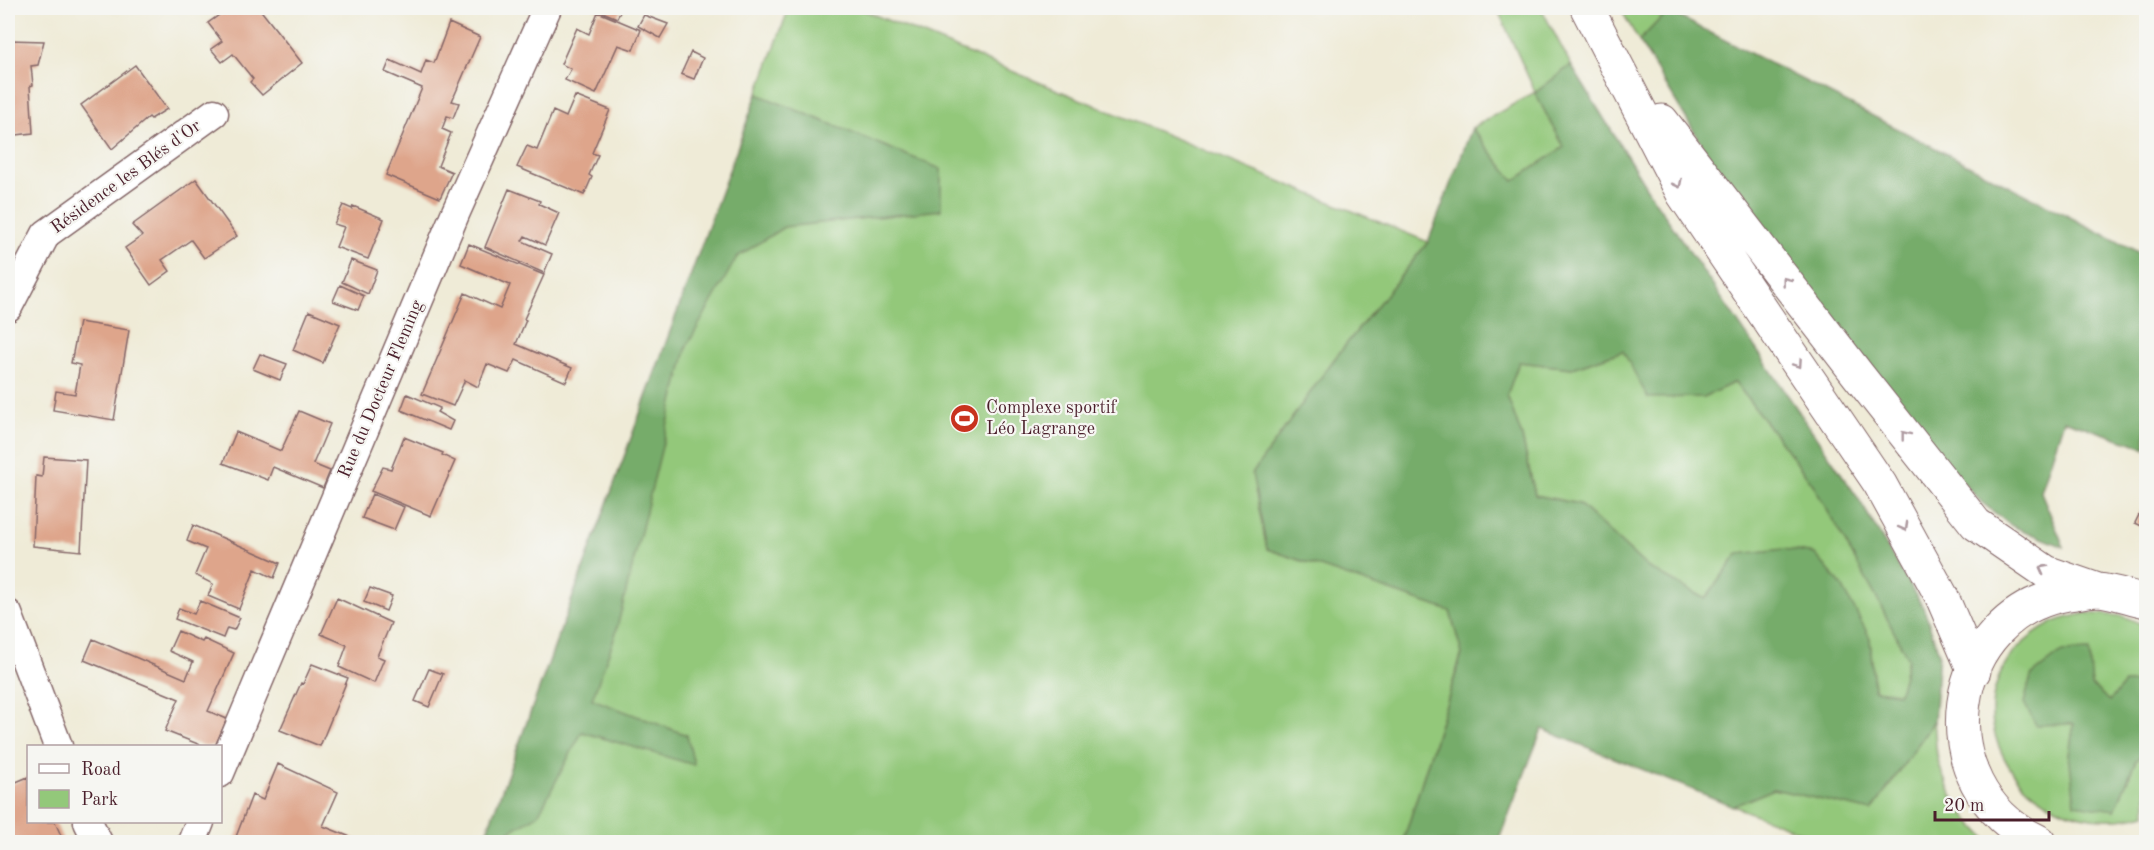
<svg xmlns="http://www.w3.org/2000/svg" width="2154" height="850" font-family="'Old Standard TT',serif">
  <style>
    .green { fill: #93c87a; stroke: #6e7452; stroke-width: 1.5 }
    .forest { fill: #76ac6a; stroke: #60664a; stroke-width: 1.5; fill-rule: evenodd }
    .building { fill: #dea58b }
    .lines { fill: none; stroke-linecap: round; stroke-linejoin: round }
    .minor-casing { stroke: #846667; stroke-width: 31 }
    .secondary-casing { stroke: #846667; stroke-width: 35 }
    .minor { stroke: #fff; stroke-width: 28 }
    .secondary { stroke: #fff; stroke-width: 33 }
    .oneway { stroke: #ae9aa0 }
    .labels { text-anchor: middle; dominant-baseline: central; stroke-width: 4.5; stroke-linejoin: round; paint-order: stroke }
    .street-label { font-size: 18px; fill: #4a1f2b; stroke: #f6f6f2 }
    .poi-label { font-size: 18px; fill: #4a1f2b; stroke: #f6f6f2; text-anchor: start }
  </style>
  <rect width="100%" height="100%" fill="#f6f6f2"/>
  <filter id="ink" filterUnits="userSpaceOnUse"><feTurbulence type="fractalNoise" baseFrequency=".0167" numOctaves="2"/><feDisplacementMap in="SourceGraphic" scale="12" xChannelSelector="R" yChannelSelector="G"/><feConvolveMatrix kernelMatrix="1 2 1 2 8 2 1 2 1" color-interpolation-filters="sRGB"/></filter>
  <filter id="wash" filterUnits="userSpaceOnUse"><feTurbulence type="fractalNoise" baseFrequency=".008" numOctaves="4" result="noise"/><feDisplacementMap in="SourceGraphic" scale="24" xChannelSelector="R" yChannelSelector="G"/><feGaussianBlur stdDeviation="1.35" result="paint"/><feColorMatrix in="noise" values="0 0 0 0 0 0 0 0 0 0 0 0 0 0 0 0 0 1.4 0 .05"/><feComposite in="paint" operator="in"/></filter>
  <g filter="url(#wash)">
    <rect width="100%" height="100%" fill="#efebd7"/>
    <!-- green -->
    <path class="green" d="M789,8H858L1428,242L1332,362L1253,475L1267,549L1450,611L1462,653L1403,842H483Z
      M1497,8H1541L1571,65L1535,93L1564,147L1514,181L1472,128L1535,92Z
      M1620,8H1665L1668,11L1639,41Z
      M1623,351L1704,397L1735,382L1812,483L1875,595L1908,659L1899,693L1874,690L1870,638L1738,554L1705,599L1647,567L1579,504L1535,495L1522,437L1507,395L1519,362L1572,368Z
      M2087,613L2123,616L2146,626V683H2125L2110,701L2092,686L2074,723L2069,755L2115,810L2136,760L2146,751V814C2015,850 1928,688 2052,623C2062,618 2076,616 2087,613Z
      M1934,721C1936,735 1935,751 1939,764C1948,795 1966,820 1990,842H1826L1733,806L1774,789L1872,811Z"/>
    <!-- forest -->
    <path class="forest" d="M1668,11L2146,256V448L2064,420L2041,492L2064,547L2012,526L1981,502L1925,441L1717,169L1639,41Z
      M1571,65L1651,195L1858,498L1924,609L1939,653L1934,721L1872,811L1774,789L1733,806L1542,729L1498,842H1403L1462,654L1450,611L1267,549L1252,474L1332,362L1428,242L1472,128L1514,181L1564,147L1535,93ZM1623,351L1648,398L1704,397L1735,382L1812,483L1875,595L1908,659L1899,693L1874,690L1870,638L1842,586L1815,554L1784,549L1738,554L1705,599L1647,567L1579,504L1535,495L1522,437L1507,395L1519,362L1572,368Z
      M757,94L941,169V210L784,227L737,257L687,346L615,636L592,699L687,735L694,765L582,732L538,815L505,834L501,842H483Z
      M2089,651L2092,686L2110,701L2125,683H2146V751L2136,760L2115,810L2075,804L2069,755L2074,724L2036,725L2024,703L2031,676L2062,652Z"/>
    <g id="blocks">
      <!-- building -->
      <path class="building" d="M229,8H259L302,63L262,95L250,82L253,79L233,54L222,62L211,49L222,41L208,23Z
        M593,8H622L617,18Z
        M598,12L641,30L633,50L618,45L596,94L565,80L571,69L561,64L577,28L589,34Z
        M644,15L668,24L660,38L638,26Z
        M449,23L480,37L452,101L459,103L453,118L447,116L442,129L451,133L438,166L452,172L440,198L386,175L422,88L385,72L390,60L421,74L426,60L434,63Z
        M8,40L44,41L38,65L31,66L33,85L30,86L33,133L8,136Z
        M691,52L703,58L694,79L681,74Z
        M135,65L167,109L151,119L149,117L112,149L81,105Z
        M575,96L610,110L592,153L598,155L589,175L592,177L584,195L517,167L527,146L537,150L553,111L566,117Z
        M196,179L237,236L204,258L191,240L162,260L170,271L151,285L125,248L142,236L132,225Z
        M509,189L540,201L539,204L559,213L545,245L525,236L522,241L552,254L544,273L485,247Z
        M343,205L352,209L353,206L384,219L368,259L336,247L344,227L334,224Z
        M469,244L544,275L524,319L526,320L516,344L572,368L566,382L516,360L509,373L487,364L478,387L465,380L453,406L422,394L465,293L500,309L510,285L461,264Z
        M351,260L377,270L368,294L342,282Z
        M340,285L364,296L358,310L333,301Z
        M309,311L340,324L323,363L293,350Z
        M79,322L129,330L114,420L53,410L56,391L75,394L80,365L71,363Z
        M260,354L287,364L280,380L253,369Z
        M407,394L440,408L437,412L453,421L449,430L401,410Z
        M299,411L330,424L313,464L330,471L323,488L273,467L268,480L223,463L236,432L281,451Z
        M404,437L443,453L442,455L455,461L431,516L371,491L383,467L391,469Z
        M44,457L86,460L81,551L33,546L36,476L42,477Z
        M372,494L404,507L394,530L362,518Z
        M2142,509L2146,511V528L2135,523Z
        M193,525L280,563L274,578L255,569L239,609L208,596L213,584L195,575L206,549L187,541Z
        M370,588L392,596L386,611L364,602Z
        M337,598L391,623L377,656L384,659L374,683L339,667L347,645L321,634Z
        M200,601L240,618L234,630L227,628L223,638L175,619L179,608L194,614Z
        M178,631L202,642L204,639L234,653L208,711L227,719L215,746H203L165,731L179,699L84,660L93,639L186,679L193,662L169,651Z
        M312,664L348,678L320,746L280,730L301,683L303,684Z
        M429,669L443,674L429,707L415,701Z
        M278,764L338,792L323,826L363,842H234L252,795L263,800Z
        M28,777V822H55L63,840L57,842H10L9,840H12L8,827V781L9,785Z"/>
    </g>
  </g>
  <g filter="url(#ink)">
    <use href="#blocks" fill-opacity="0" stroke="#846667" stroke-width="1.5"/>
    <g class="lines">
      <defs>
        <path id="minor" d="M8,307L46,234L214,113
          M8,614L58,746
          M220,773L455,214L547,8
          M88,822L98,842
          M192,842L200,822"/>
        <path id="secondary" d="M1587,8L1683,194L1880,484L1942,597L1974,671
          M1662,121L1858,375L1976,524L2046,572L2098,590
          M2040,842C1921,789 1944,608 2075,593C2082,592 2090,590 2098,590C2114,591 2131,598 2146,601"/>
      </defs>
      <!-- minor casing -->
      <use href="#minor" class="minor-casing"/>
      <!-- secondary casing -->
      <use href="#secondary" class="secondary-casing"/>
      <!-- minor -->
      <use href="#minor" class="minor"/>
      <!-- secondary -->
      <use href="#secondary" class="secondary"/>
    </g>
    <!-- one-way arrows -->
    <defs><path id="oneway-chevron" d="M-2-3.5L2.5 0L-2 3.5" fill="none" stroke-width="1.6" stroke-linecap="round" stroke-linejoin="round" transform="scale(1.5)"/></defs>
    <g class="oneway">
      <use href="#oneway-chevron" transform="translate(1678 184) rotate(63)"/>
      <use href="#oneway-chevron" transform="translate(1786 281) rotate(-128)"/>
      <use href="#oneway-chevron" transform="translate(1798 364) rotate(56)"/>
      <use href="#oneway-chevron" transform="translate(1905 435) rotate(-128)"/>
      <use href="#oneway-chevron" transform="translate(1904 527) rotate(61)"/>
      <use href="#oneway-chevron" transform="translate(2043 569) rotate(-152)"/>
    </g>
  </g>
  <!-- icons -->
  <defs>
    <symbol id="stadium-disc" viewBox="-11 -11 22 22"><circle r="9.5" fill="#c8321e" stroke="#f6f6f2"/><path d="M0-5a6.5 5 0 1 0 0 10a6.5 5 0 1 0 0-10ZM-3.5-1.8h7v3.6h-7Z" fill="#fff"/></symbol>
  </defs>
  <g fill-rule="evenodd">
    <use href="#stadium-disc" x="948" y="402" width="33" height="33"/>
  </g>
  <g class="labels">
    <!-- street labels -->
    <g class="street-label">
      <text transform="translate(126 177) rotate(-36)">Résidence les Blés d'Or</text>
      <text transform="translate(381 389) rotate(-67)">Rue du Docteur Fleming</text>
    </g>
    <!-- poi labels -->
    <g class="poi-label">
      <text x="986" y="408">Complexe sportif<tspan x="986" dy="21">Léo Lagrange</tspan></text>
    </g>
  </g>
  <!-- margin -->
  <rect width="2154" height="850" fill="none" stroke="#f6f6f2" stroke-width="30"/>
  <!-- legend -->
  <rect x="27" y="745" width="195" height="78" fill="#f6f6f2" stroke="#b1a0a2" stroke-width="1.5"/>
  <rect x="39" y="764" width="30" height="9" fill="#ffffff" stroke="#b1a0a2" stroke-width="1.5"/>
  <text x="81" y="775" font-size="18" fill="#4a1f2b">Road</text>
  <rect x="39" y="790" width="30" height="18" fill="#93c87a" stroke="#b1a0a2" stroke-width="1.5"/>
  <text x="81" y="805" font-size="18" fill="#4a1f2b">Park</text>
  <!-- scale -->
  <path d="M1935 811v9h114v-9" fill="none" stroke="#4a1f2b" stroke-width="3"/>
  <text x="1944" y="811" font-size="18" fill="#4a1f2b" stroke="#f6f6f2" stroke-width="4.5" paint-order="stroke">20 m</text>
</svg>
